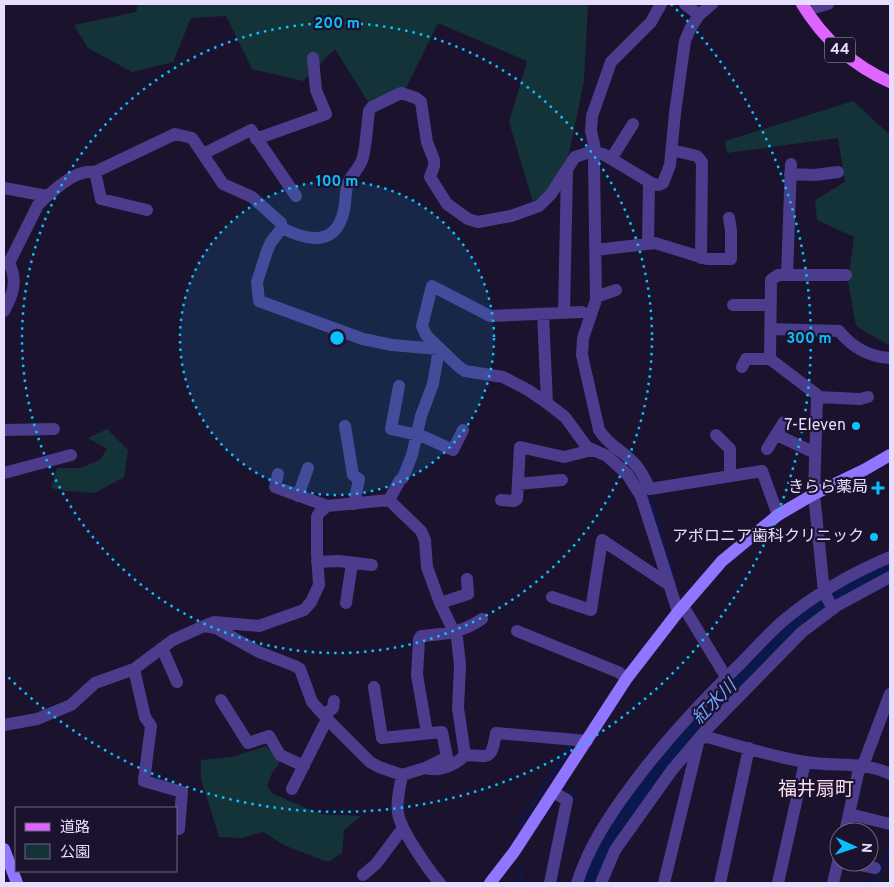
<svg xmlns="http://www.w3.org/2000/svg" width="894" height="887" font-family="Overpass,'Noto Sans JP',sans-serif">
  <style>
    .green { fill: #143338 }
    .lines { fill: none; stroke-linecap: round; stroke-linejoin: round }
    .stream { stroke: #0b184e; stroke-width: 3 }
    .river { stroke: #0b184e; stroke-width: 19 }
    .street { stroke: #4c3c8d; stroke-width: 12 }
    .secondary { stroke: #8f75ff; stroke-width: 12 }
    .primary { stroke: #de65ff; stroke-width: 12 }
    .ring { fill: none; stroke: #0ac0ff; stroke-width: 2.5; stroke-dasharray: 2.5 5 }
    .poi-dot { fill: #0ac0ff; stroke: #1b122e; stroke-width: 2 }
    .labels { text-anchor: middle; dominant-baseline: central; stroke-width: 4.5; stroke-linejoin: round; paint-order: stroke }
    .shield { fill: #1b122e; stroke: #aaa1c0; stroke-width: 1 }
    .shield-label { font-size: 15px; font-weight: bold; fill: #e7deff }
    .poi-label { font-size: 16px; fill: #e7deff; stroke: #1b122e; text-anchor: end }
    .water-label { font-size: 18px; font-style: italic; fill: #6ca4ff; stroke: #1b122e }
    .quarter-label { font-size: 19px; fill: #ffe0ef; stroke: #1b122e }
    .centre { fill: #0ac0ff; stroke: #1b122e; stroke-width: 2.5 }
    .ring-label { font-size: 15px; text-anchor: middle; font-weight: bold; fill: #0ac0ff; stroke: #1b122e; stroke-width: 4.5; stroke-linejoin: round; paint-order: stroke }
  </style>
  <rect width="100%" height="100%" fill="#1b122e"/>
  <!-- green -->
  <path class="green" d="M138,4H588L584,81L567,163L549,192L533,202L509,122L527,61L438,23L405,90L370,105L335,49L303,81L252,69L226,16L191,18L173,62L132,72L88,48L74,25L136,12Z
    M853,101L890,135V346L856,326L848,281L854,237L817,220L815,200L845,182L838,138L727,153L725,141Z
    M107,429L128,450L124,477L95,493L66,491L51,488L57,468H80L100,460L107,449L88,438Z
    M266,746L280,762L272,773L267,786L273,794L321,814L361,816L344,830L342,853L328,862L286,846L263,832L242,838L219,837L201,779V760L232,757Z"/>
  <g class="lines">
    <!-- stream -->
    <path class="stream" d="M649,496L675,582
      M572,801L574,792
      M520,823L571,744
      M566,838L569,819
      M520,866L522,883
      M557,883L558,873
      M873,883L890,850"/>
    <!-- river -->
    <path class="river" d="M588,883L593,863L609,836L666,757L701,715L784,634C816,607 852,584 890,567"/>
    <!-- street -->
    <path class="street" d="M661,4L651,22L611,62L592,116L591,131L596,153L594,161L596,300L583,338L582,355L599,430C610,447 621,449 633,462C641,469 645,480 650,489L762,471L778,515
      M685,4L699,15
      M806,10L828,4
      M256,139L326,114L316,90L313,58
      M672,150L697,156L702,162L701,258
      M203,154L251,130L296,196
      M611,159L633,124
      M95,172L101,199L147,210
      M790,174L815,175L838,172
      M4,188L47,196C62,184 76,170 95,172L175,134L192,138L223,184L252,197L281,223L282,228L271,242L267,251L257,282L259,301L363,339L392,345L439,349L433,384L421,416L412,455L403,478L400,480L389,500L327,506L319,513L317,517V553L319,585L311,602L304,610L259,626L214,622L204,626
      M282,228C308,241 336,247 344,210C346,201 345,191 348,183C351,175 359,169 362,160C366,150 367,124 369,111L372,107L401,93L416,98L421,102L427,142L434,160V166L430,177L447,204L468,219L478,222L511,216L539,206L551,194L575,157L587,153L603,154L653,184L659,185L663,183L670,165L675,113L685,41L690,29L699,15L712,4
      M648,243L649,182
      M596,250L655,243L707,259H731V230L729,218
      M4,262L9,263L38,205L47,196
      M787,275L791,164
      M596,297L616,290
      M733,305H770
      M4,311C13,295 18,280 9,263
      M582,312L490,316L432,286L422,326L426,335L458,366L465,371L503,377L528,390L547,403L565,417L587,447L607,456L627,474L641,496L678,612
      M564,313L567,170
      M543,314L547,403
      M770,329L839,331C852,347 869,357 890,358
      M742,367L746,359H770
      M399,386L391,429L422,436L453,450L463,430
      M817,397L860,399L868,397
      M345,426L353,475L359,479L354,504
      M4,430L54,429
      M716,435L730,449V476
      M777,435L815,453
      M767,449L784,422
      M4,473L71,455
      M278,474L275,487L327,506
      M518,484L562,480
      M298,496L308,468
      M389,500L421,531L425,540L427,567L440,603L457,638L460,665L458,708L465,755C456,765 439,772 425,768
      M501,500L514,501L517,499L520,447L564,457L592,450
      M317,562L339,561L372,565
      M552,597L591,610L602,540L668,584
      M346,603L352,563
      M440,603L468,594L467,579
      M683,606L726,677
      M833,609L824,592L814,494L817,397L816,394L770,359L771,280L778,275H846
      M517,631L618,672L627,678
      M162,648L177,682
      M134,669L145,717L151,726L144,781L182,792L179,829
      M374,687L382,738L442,732L447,757L425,768L402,775
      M221,700L248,743L269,736L280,755L304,766
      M324,715L333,708L334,701
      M4,725L37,719L71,705L95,683L134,669L173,640L204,626L216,628L259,652L295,666L300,669L312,702L331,723L370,762L379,767L402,775C400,787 396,801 398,813C400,829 429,871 440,883
      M427,733L417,675L419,639L421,636C446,634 461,633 482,619
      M465,755C490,756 491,761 496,733L587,741
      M292,789L324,725L329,721
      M849,814L890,824
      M845,832L858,773L865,760L890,694
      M846,862L875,868
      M363,875L376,864L403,828
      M550,883L567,800L553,792
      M577,883C589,846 609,816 632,785C664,742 699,704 738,666C753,651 767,635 783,621C815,594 852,573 890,557
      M601,883L615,850L672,770L707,729L802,632L838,605L890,577
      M664,883L699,739L707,737C739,746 773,757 806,762C834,767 864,761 890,774
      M720,883L749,748
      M778,883L805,762
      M833,883L839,858"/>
    <!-- secondary -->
    <path class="secondary" d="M4,849L17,883
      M490,883L514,852L627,678L678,612L722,561L778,515L814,494L864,470L890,455"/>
    <!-- primary -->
    <path class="primary" d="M802,4C824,40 852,65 890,82"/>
  </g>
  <!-- distance rings -->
  <circle cx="337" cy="338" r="157" fill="#0ac0ff" fill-opacity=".12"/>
  <g class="ring">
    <circle cx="337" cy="338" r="157"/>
    <circle cx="337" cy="338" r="315"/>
    <path d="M671 4A472 472 0 0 1 6 675"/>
  </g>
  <!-- markers -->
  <g class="poi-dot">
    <circle cx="856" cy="426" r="5"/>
    <path d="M875.5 480.5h5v5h5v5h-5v5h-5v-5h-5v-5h5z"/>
    <circle cx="874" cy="537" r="5"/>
  </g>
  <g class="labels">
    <!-- shield labels -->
    <rect class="shield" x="825" y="37.5" width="30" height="25" rx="4"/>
    <g class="shield-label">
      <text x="840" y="50">44</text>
    </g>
    <!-- poi labels -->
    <g class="poi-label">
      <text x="846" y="426">7-Eleven</text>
      <text x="868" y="488">きらら薬局</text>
      <text x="864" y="537">アポロニア歯科クリニック</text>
    </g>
    <!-- water labels -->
    <g class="water-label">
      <text transform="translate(715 703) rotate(-45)">紅水川</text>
    </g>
    <!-- quarter labels -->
    <g class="quarter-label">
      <text x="816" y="790">福井扇町</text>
    </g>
  </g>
  <circle cx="337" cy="338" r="8" class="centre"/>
  <g class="ring-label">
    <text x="337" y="28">200 m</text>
    <text x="337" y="186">100 m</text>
    <text x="809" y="343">300 m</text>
  </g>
  <!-- border -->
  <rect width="894" height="887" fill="none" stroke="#e7deff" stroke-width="10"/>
  <!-- legend -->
  <rect x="15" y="807" width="162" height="65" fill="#1b122e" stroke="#6d6482"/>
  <rect x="25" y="823" width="25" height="8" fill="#de65ff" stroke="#6d6482"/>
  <text x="60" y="832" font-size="15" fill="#e7deff">道路</text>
  <rect x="25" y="844" width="25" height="15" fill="#143338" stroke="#6d6482"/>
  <text x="60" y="857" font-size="15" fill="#e7deff">公園</text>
  <!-- north arrow -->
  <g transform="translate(854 847) rotate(93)"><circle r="24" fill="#1b122e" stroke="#6d6482"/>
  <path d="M0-4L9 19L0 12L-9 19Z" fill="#0ac0ff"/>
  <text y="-8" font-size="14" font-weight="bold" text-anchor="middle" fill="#e7deff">N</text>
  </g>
</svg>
